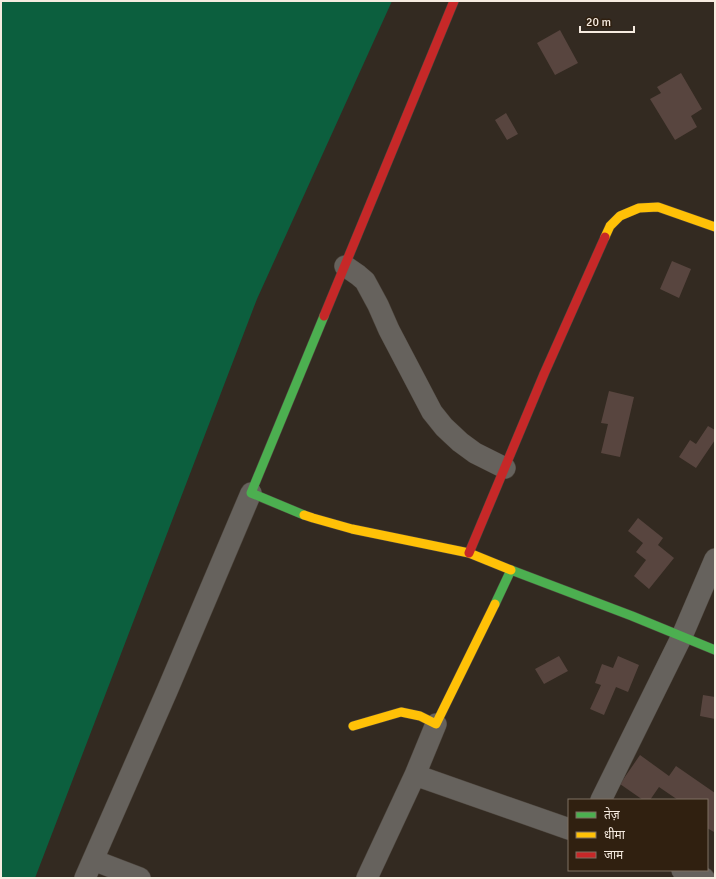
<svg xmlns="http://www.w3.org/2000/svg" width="716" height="879" font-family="Signika,'Noto Sans Devanagari',sans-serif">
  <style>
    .green { fill: #0c5f3e }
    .building { fill: #58453f }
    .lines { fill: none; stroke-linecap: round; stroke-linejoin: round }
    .street-casing { stroke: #4d453d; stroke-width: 22 }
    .fast-casing { stroke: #4d453d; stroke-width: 10 }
    .slow-casing { stroke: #4d453d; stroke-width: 10 }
    .jam-casing { stroke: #4d453d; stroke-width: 10 }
    .street { stroke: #66625d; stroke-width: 21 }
    .fast { stroke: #4caf50; stroke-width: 9 }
    .slow { stroke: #ffc107; stroke-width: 9 }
    .jam { stroke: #c62828; stroke-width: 9 }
  </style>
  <rect width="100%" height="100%" fill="#332a21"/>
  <!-- green -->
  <path class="green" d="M1,1H392L257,299L35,878H1Z"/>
  <!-- building -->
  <path class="building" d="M560,30L578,63L555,75L537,43Z
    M681,73L702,109L691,116L697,127L675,140L650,99L661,93L657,87Z
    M506,113L518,134L507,140L495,120Z
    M672,261L691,269L679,298L660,289Z
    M609,391L634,397L620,457L601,453L608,424L601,423Z
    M708,426L715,430V440L696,468L679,457L690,440L696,444Z
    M638,518L663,538L658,545L674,558L649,589L634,576L646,560L636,552L643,543L628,531Z
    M559,656L568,671L544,684L535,669Z
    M618,656L639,665L628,692L616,687L604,715L590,709L601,685L595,683L602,664L613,668Z
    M703,695L715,697V719L700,716Z
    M640,755L669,776L676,766L715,793V830L714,832L707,828V800H678L659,787L650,800H643L620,784Z"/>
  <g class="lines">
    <defs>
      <path id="street" d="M345,266L358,275L365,281L378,305L389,330L432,412L444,427L460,442L475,453L505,468
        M415,775L436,724
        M601,800L682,636L715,559
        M93,860L140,878
        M682,870L704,878
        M85,878L167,691L251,493
        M367,878L415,775L569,829"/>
      <path id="fast" d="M304,515L251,493L324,316
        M495,604L511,570L632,616L715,650"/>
      <path id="slow" d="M605,237L610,226L620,216L639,208L658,207L715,227
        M304,515L313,518L352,529L469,553L511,570
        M353,726L401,712L420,716L436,724L495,604"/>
      <path id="jam" d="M324,316L454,1
        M469,553L544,374L605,237"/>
    </defs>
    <!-- street casing -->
    <use href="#street" class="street-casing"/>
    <!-- fast casing -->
    <use href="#fast" class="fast-casing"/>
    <!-- slow casing -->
    <use href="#slow" class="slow-casing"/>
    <!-- jam casing -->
    <use href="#jam" class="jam-casing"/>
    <!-- street -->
    <use href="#street" class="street"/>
    <!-- fast -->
    <use href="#fast" class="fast"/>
    <!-- slow -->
    <use href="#slow" class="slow"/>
    <!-- jam -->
    <use href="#jam" class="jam"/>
  </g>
  <!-- border -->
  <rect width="716" height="879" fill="none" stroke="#f6ebe0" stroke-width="4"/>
  <!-- legend -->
  <rect x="568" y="799" width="140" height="72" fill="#302010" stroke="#7f7163"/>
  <rect x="576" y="812" width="20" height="6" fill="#4caf50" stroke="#7f7163"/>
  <text x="604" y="819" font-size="12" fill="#f6ebe0">तेज़</text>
  <rect x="576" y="832" width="20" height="6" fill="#ffc107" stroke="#7f7163"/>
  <text x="604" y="839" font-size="12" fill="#f6ebe0">धीमा</text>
  <rect x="576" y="852" width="20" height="6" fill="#c62828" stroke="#7f7163"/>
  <text x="604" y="859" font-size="12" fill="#f6ebe0">जाम</text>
  <!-- scale -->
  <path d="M580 26v6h54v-6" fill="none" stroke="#f6ebe0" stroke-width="2"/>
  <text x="586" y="26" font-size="12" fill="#f6ebe0" stroke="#302010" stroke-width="3" paint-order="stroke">20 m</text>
</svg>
